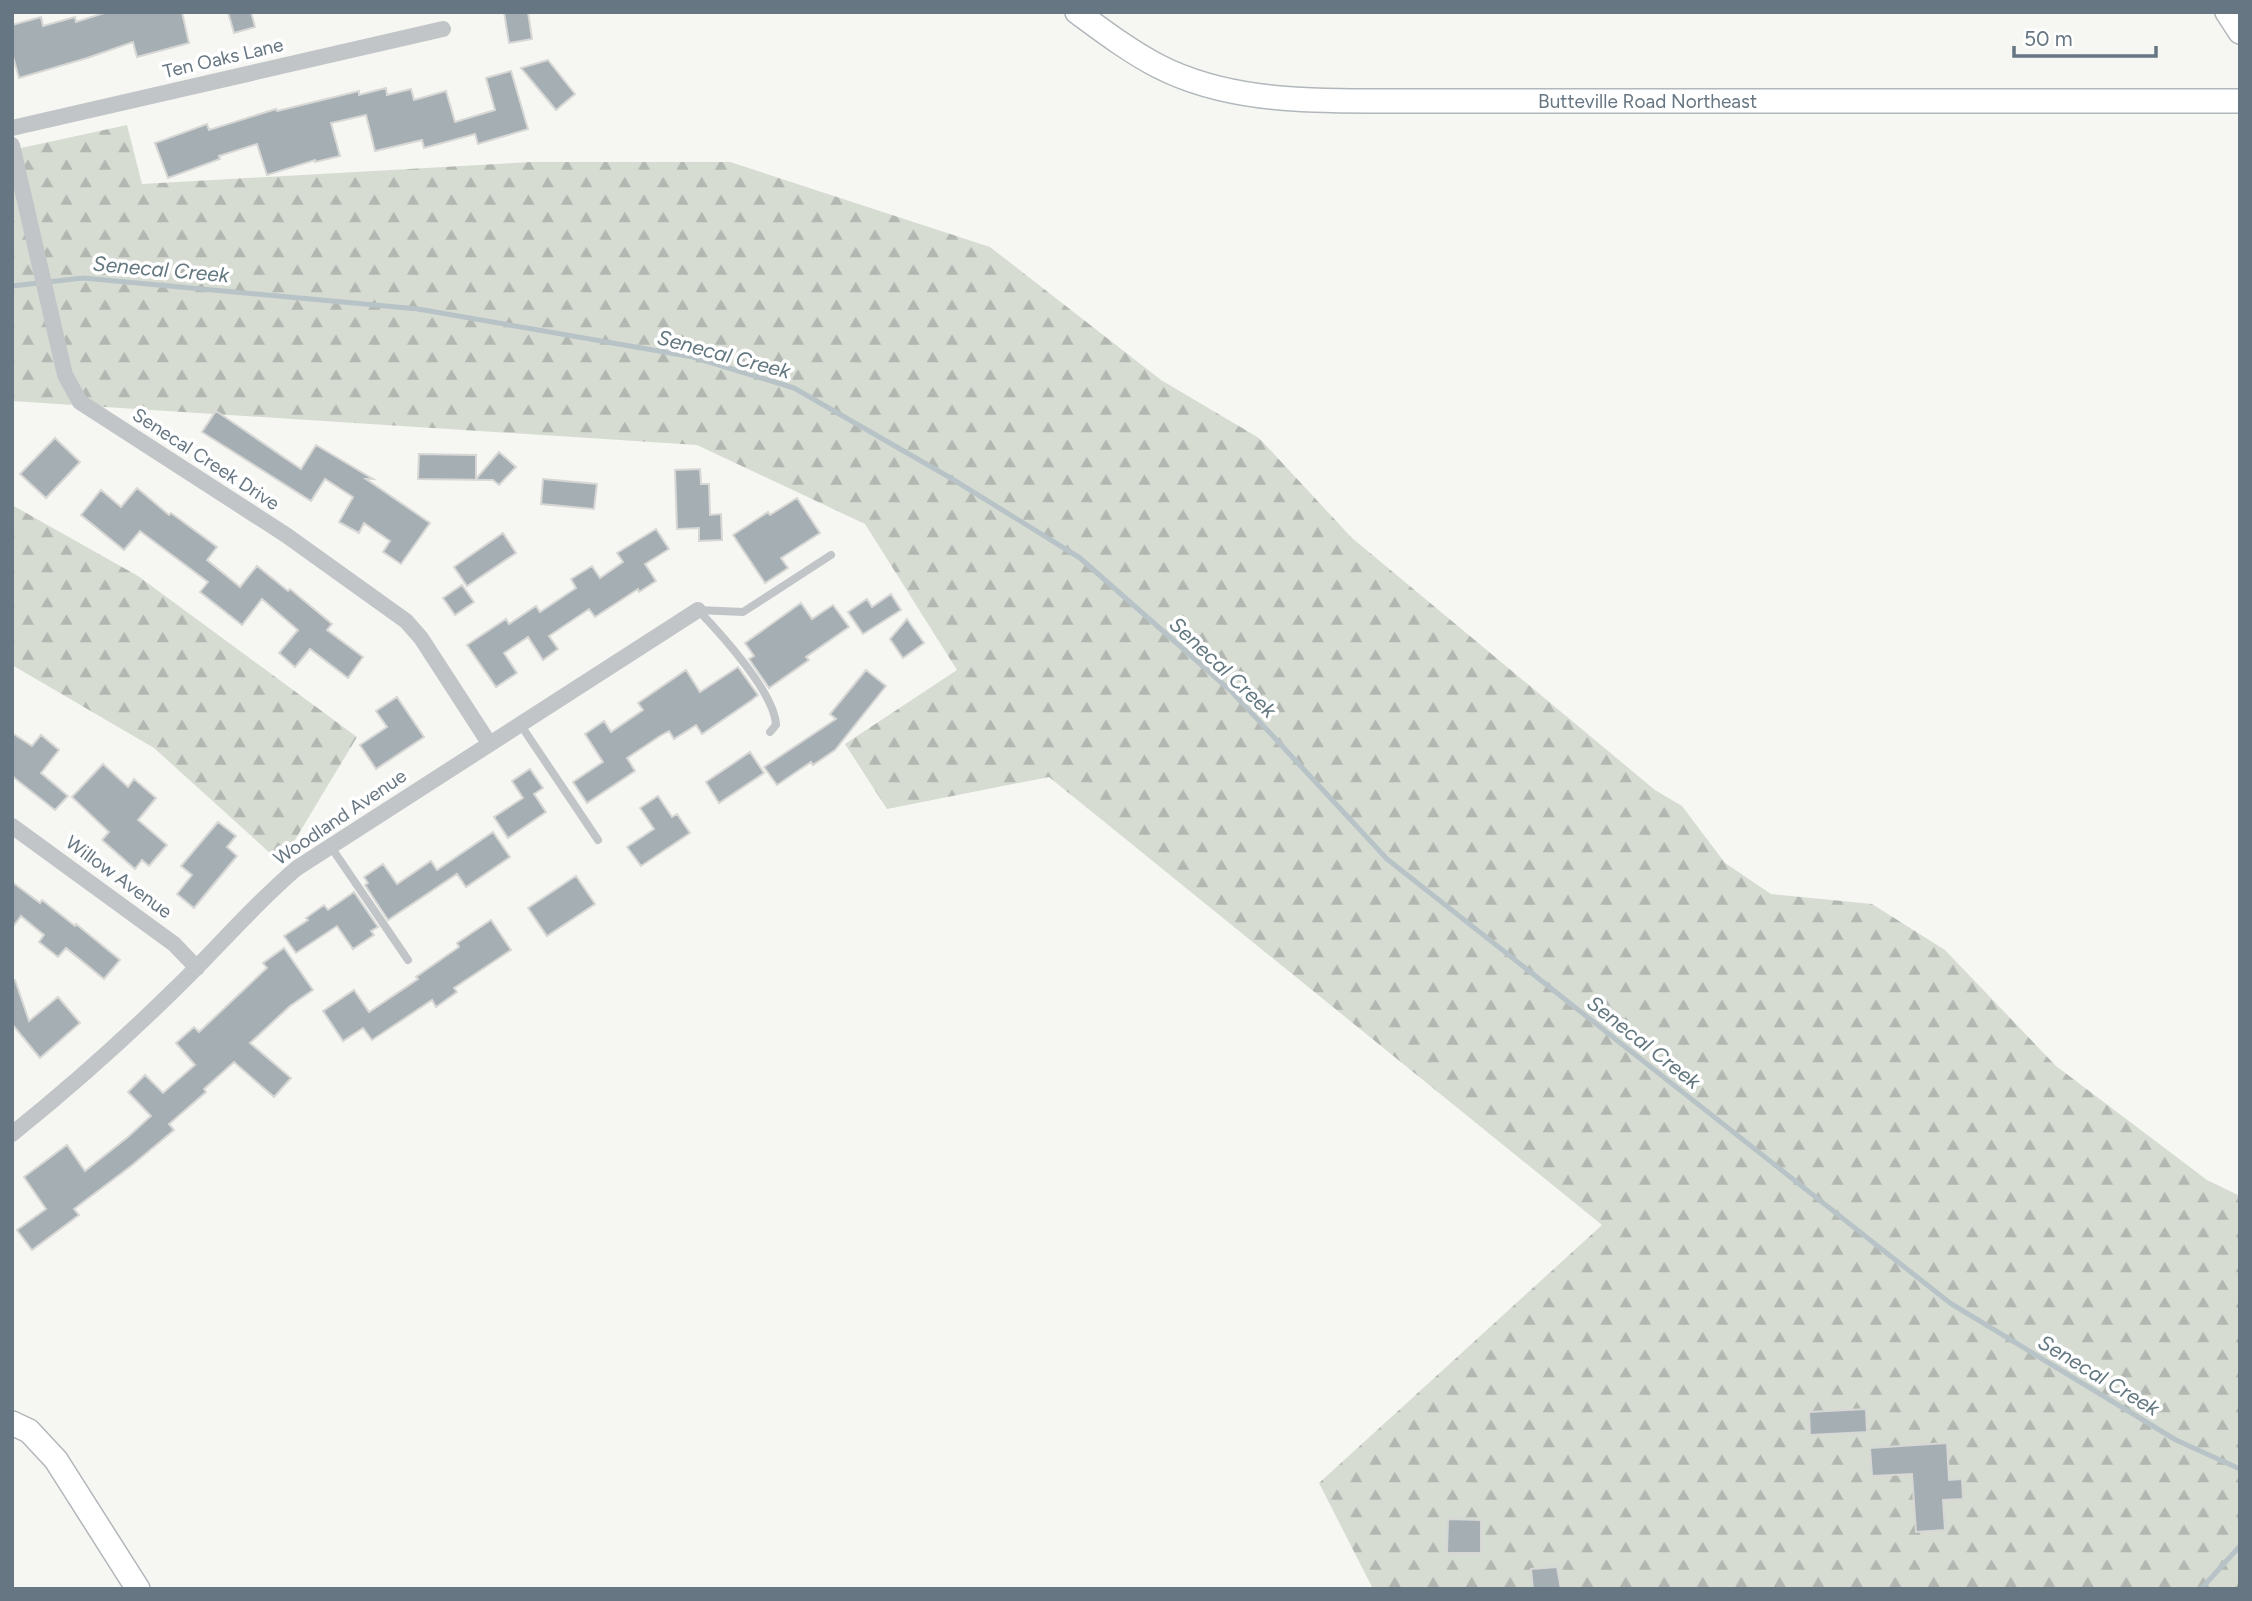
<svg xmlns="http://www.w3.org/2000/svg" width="2252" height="1601" font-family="Figtree,sans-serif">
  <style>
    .forest { fill: url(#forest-firs) }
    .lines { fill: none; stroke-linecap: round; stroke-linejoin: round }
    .stream { stroke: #b8c3c7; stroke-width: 5 }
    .building { fill: #a5aeb3; stroke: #d7d7d5; stroke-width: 2 }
    .secondary-casing { stroke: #b1b7bb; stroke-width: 26 }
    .lane { stroke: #c1c5c8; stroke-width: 8 }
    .street { stroke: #c1c5c8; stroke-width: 16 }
    .secondary { stroke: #fff; stroke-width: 23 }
    .labels { text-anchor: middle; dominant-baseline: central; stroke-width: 7; stroke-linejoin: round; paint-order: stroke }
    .street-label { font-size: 19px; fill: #667682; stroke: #fff }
    .water-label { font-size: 21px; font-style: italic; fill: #62777f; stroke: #fff }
  </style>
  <defs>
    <pattern id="forest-firs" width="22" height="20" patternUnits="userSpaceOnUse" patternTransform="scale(1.75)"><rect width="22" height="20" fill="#d7dcd3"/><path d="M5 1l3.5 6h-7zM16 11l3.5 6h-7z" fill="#b2b7b1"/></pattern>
  </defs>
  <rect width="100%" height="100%" fill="#f6f6f2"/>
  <!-- forest -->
  <path class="forest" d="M127,125L142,184L531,162H730L990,247L1161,380L1259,438L1352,538L1655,790L1682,806L1725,863L1771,894L1872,904L1945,950L2056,1066L2207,1180L2240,1196V1589H1373L1319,1483L1602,1225L1049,777L887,809L845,744L957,670L865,524L697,445L12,401V150Z
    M12,505L138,576L357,737L281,863L154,748L12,665Z"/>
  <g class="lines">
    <!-- stream -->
    <path class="stream" d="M12,286L83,278L418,309L693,357L794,388L949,477L1080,558L1231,691L1387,859L1950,1303L2176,1440L2240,1469
      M2201,1589L2240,1546"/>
  </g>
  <!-- building -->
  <path class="building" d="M107,12H182L189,43L137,57L133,42L87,58L19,78L12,53V25L41,17L43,26L75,17L76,22Z
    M228,12H251L255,27L234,33Z
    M504,12H528L532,39L509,43Z
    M548,60L575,94L556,110L521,68Z
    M511,71L528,129L478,144L475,134L424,148L422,140L375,151L366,115L331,123L340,156L315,162V160L267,175L257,144L219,156L220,159L168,178L155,143L207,124L209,130L276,109L277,111L359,91V95L386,88L387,95L411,89L414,100L446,91L455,122L495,110L486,78Z
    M216,411L301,469L316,445L373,479H366L430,523L401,564L383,552L390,541L364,523L359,533L339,522L353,497L325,479L311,501L202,432Z
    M55,438L80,462L46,498L20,474Z
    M499,452L516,467L499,485L493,480L418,479L419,454L476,455V479Z
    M700,469L701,484H709L710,515L721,514L722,540L699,541V528L677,529L675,470Z
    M543,479L597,484L594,509L541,504Z
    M137,488L169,515L171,513L217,547L207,560L240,587L257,566L288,591L290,589L332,624L327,630L363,657L348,678L310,649L295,667L279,653L298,630L262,599L242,625L200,592L208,582L140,531L124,550L81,515L101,490L121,507Z
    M797,498L820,533L781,558L788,568L765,583L733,535L768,512L770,515Z
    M656,529L669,549L645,564L656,581L639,592L638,589L595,617L589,609L549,636L558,649L543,660L528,637L504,653L517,673L496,687L467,645L506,619L509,624L536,606L540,612L576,588L571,579L592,566L600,578L623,562L617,553Z
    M503,533L516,553L467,586L454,567Z
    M462,585L474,602L455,615L443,598Z
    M891,594L901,610L863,634L848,612L867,599L872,607Z
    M801,603L812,619L833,605L849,627L806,657L809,660L769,688L749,659L754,656L745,643Z
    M907,619L924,643L903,658L890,639Z
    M738,667L758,695L752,700L702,734L696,725L674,739L669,731L660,736L627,758L635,771L587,803L573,782L603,762L585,734L604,721L611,732L643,710L638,703L686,670L700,692Z
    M866,670L886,686L835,750L813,765L811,762L777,785L764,767L836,719L830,714Z
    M397,697L424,737L376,769L360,745L387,727L376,711Z
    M12,733L32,746L41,735L59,750L41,773L68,796L55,810L12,776Z
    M750,752L764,773L719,803L706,782Z
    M103,764L128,787L134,779L156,798L138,820L167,845L149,866L142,860L135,869L102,840L109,832L72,797Z
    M530,769L543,788L534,794L546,812L508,838L494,817L523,798L512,781Z
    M658,796L672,817L677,814L690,833L641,866L627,847L654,829L640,808Z
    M218,822L236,836L227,847L237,856L194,908L177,894L192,875L181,866Z
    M493,832L510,857L466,887L457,874L388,920L365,885L368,883L364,877L383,864L397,884L431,861L437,870Z
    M576,876L595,904L547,936L528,908Z
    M12,882L40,903L42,900L75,926L76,924L120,960L104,979L66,948L58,957L39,942L44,935L21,916L12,928Z
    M354,892L378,927L371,931L374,935L353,949L337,926L296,953L284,936L308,920L306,918L324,905L328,910Z
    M491,920L511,950L454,988L457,992L436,1007L432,1000L372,1040L363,1028L343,1041L323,1011L354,990L369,1012L418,979L416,977L459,947L457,943Z
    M284,948L313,990L290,1006L250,1043L291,1078L274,1097L234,1062L204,1089L206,1092L169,1124L174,1130L131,1166L74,1209L79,1215L32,1250L17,1230L46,1209L24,1177L67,1145L85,1171L128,1137L151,1116L128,1092L145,1075L163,1093L195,1065L176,1043L194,1027L199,1032L267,968L263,963Z
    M12,980H15L29,1021L58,997L80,1023L40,1058L12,1024Z
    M1866,1409L1867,1432L1810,1435L1809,1412Z
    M1947,1443L1949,1480L1962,1479L1963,1499L1943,1500L1945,1530L1916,1532L1912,1474L1872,1476L1870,1448Z
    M1448,1519L1481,1520V1553H1447Z
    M1557,1567L1561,1589H1533L1531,1569Z"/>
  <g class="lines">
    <defs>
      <g id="secondary">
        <path id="s1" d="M1077,12C1103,31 1129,51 1158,66C1222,99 1297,101 1367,101H2240"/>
        <path d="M2227,12L2240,32"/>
        <path d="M12,1423L29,1431L56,1460L138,1589"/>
      </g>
    </defs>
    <!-- secondary casing -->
    <use href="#secondary" class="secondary-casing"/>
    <!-- lane -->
    <path class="lane" d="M698,610C720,633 775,693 776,725L770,732
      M698,610L743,612L831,555
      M520,724L598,840
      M331,847L408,960"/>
    <!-- street -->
    <path class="street" d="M12,128L443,29
      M12,145L65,375L80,402L286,535L406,621L421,638L489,743
      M12,826L174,944L197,968
      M12,1134C68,1089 121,1042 172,992C215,951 252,906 297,868L698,610"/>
    <!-- secondary -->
    <use href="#secondary" class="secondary"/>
  </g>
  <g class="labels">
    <!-- street labels -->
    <g class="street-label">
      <text transform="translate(223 58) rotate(-13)">Ten Oaks Lane</text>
      <text stroke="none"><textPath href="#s1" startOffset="592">Butteville Road Northeast</textPath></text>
      <text transform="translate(206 459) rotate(33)">Senecal Creek Drive</text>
      <text transform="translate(340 817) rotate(-34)">Woodland Avenue</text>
      <text transform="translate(119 877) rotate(36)">Willow Avenue</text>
    </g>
    <!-- water labels -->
    <g class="water-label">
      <text transform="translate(161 269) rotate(5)">Senecal Creek</text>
      <text transform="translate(724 354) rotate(15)">Senecal Creek</text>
      <text transform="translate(1223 667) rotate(43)">Senecal Creek</text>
      <text transform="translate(1644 1042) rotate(38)">Senecal Creek</text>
      <text transform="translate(2099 1375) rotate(31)">Senecal Creek</text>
    </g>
  </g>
  <!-- border -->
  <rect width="2252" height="1601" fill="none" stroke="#667682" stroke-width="28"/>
  <!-- scale -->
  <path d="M2014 46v10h142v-10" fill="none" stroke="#667682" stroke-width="3.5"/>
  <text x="2024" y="46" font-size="21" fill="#667682" stroke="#ffffff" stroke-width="5" paint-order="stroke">50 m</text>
</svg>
